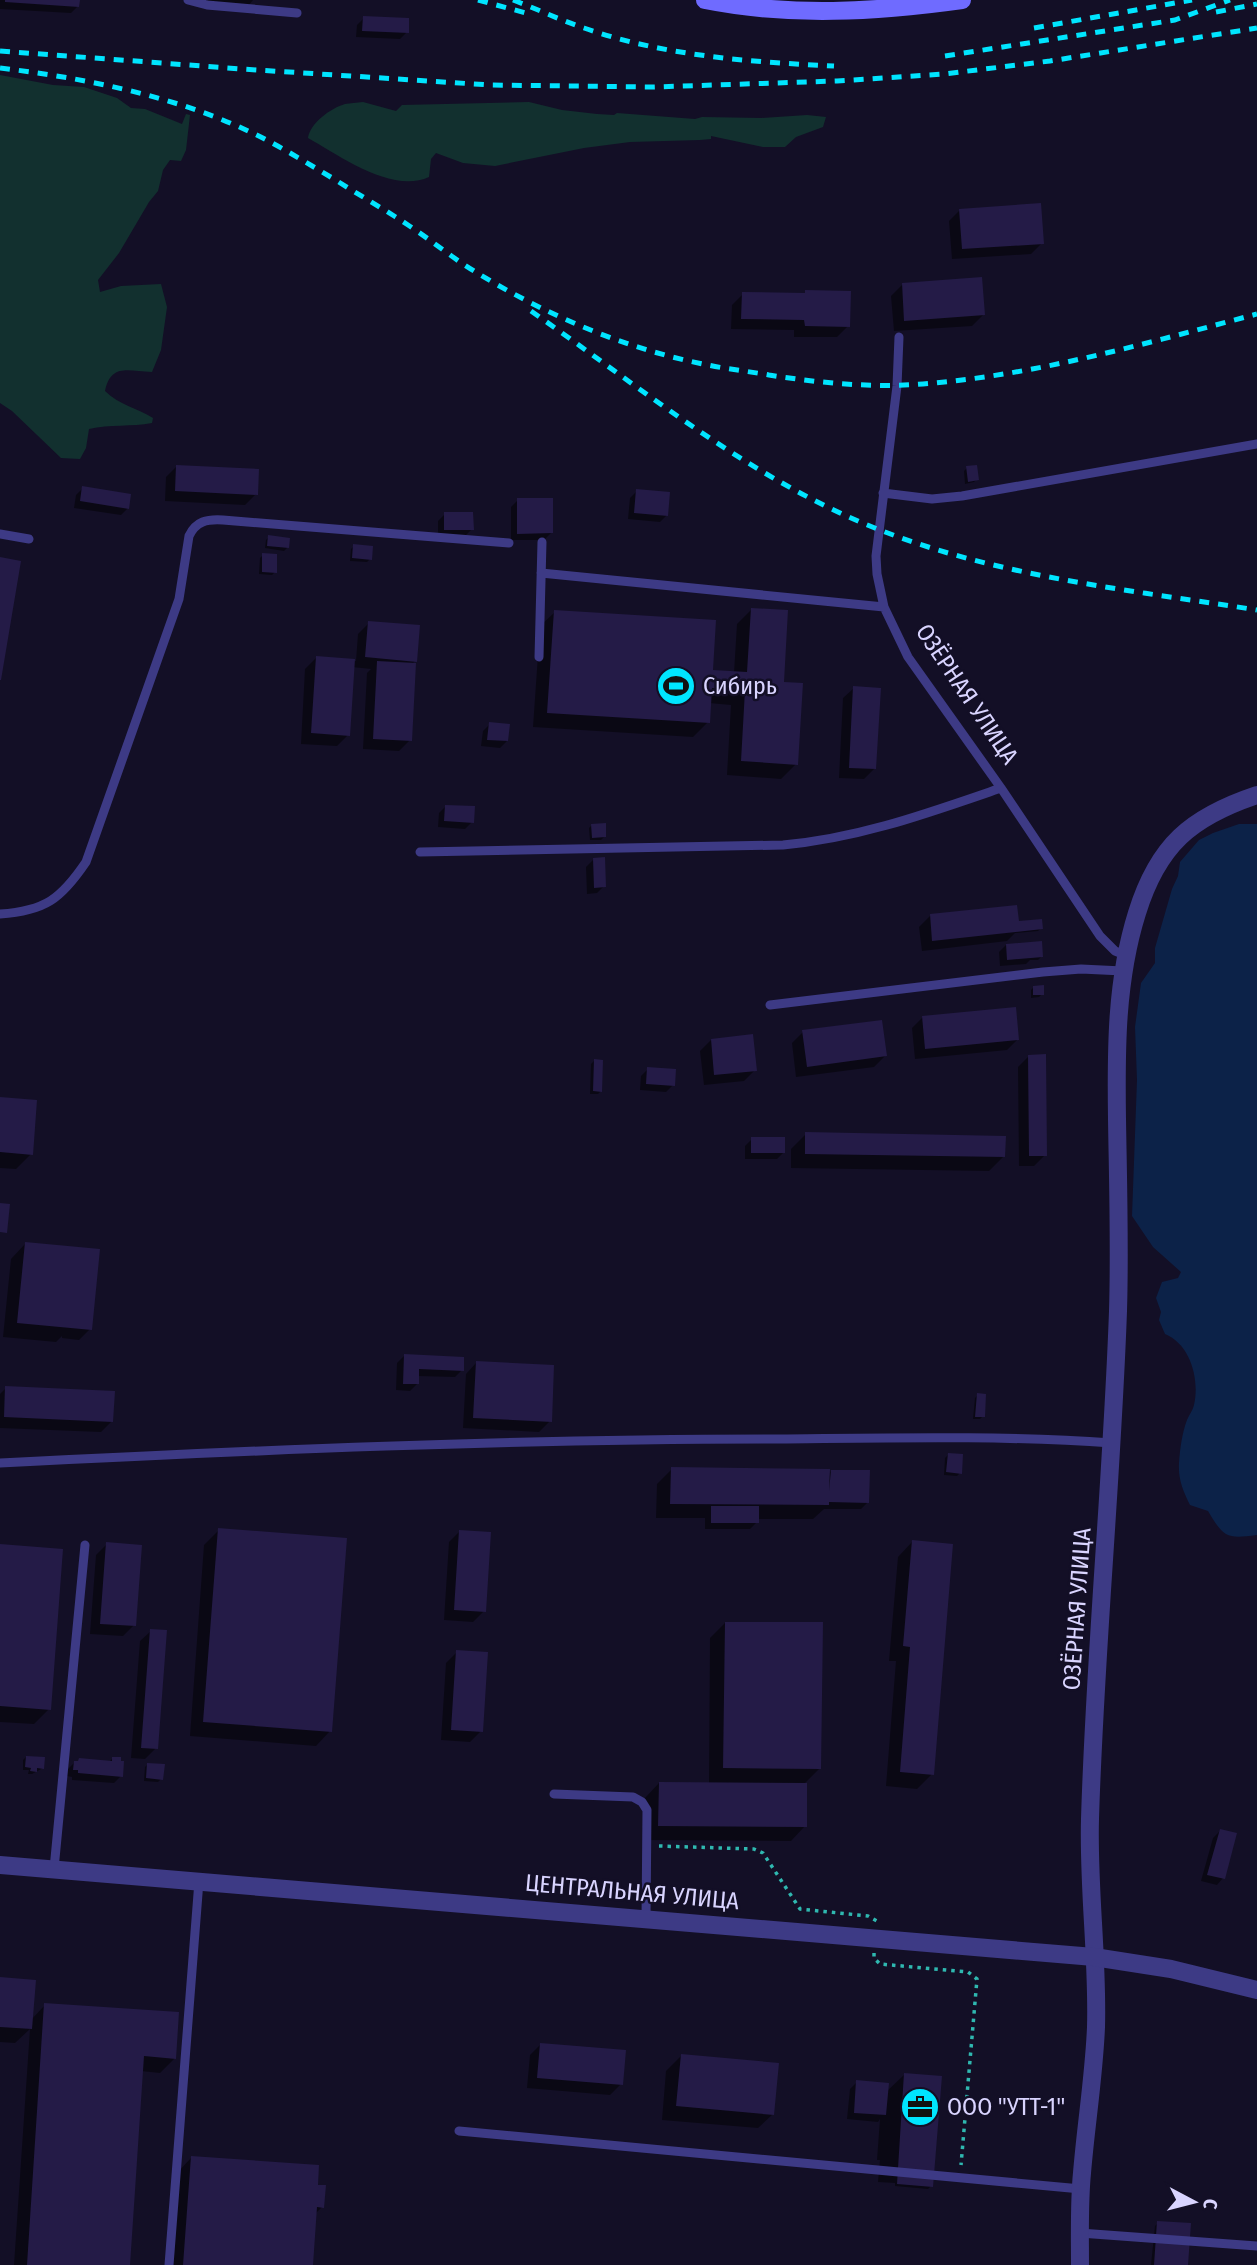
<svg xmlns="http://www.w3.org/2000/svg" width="1257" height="2265" font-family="'Fira Sans Condensed',sans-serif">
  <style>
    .green { fill: #12302f }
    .water { fill: #0c2248 }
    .shadow { fill: #0007 }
    .building { fill: #241b47 }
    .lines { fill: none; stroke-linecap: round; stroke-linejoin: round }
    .path { stroke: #2fb8b0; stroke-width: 3.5; stroke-dasharray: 3.5 5; stroke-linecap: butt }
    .service { stroke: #3d3a85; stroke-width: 9 }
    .minor { stroke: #3d3a85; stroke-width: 18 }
    .tertiary { stroke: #3d3a85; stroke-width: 18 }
    .secondary { stroke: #6f6bff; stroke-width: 18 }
    .rail { stroke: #00e5ff; stroke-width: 5; stroke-dasharray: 10 9; stroke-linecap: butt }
    .labels { text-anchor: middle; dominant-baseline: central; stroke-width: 5; stroke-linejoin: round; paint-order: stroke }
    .poi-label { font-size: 24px; fill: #d9d4ff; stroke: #130f26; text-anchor: start }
    .street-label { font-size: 24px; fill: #d9d4ff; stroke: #130f26 }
  </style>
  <rect width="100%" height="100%" fill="#130f26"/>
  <!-- green -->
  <path class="green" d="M0,75L53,85L84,87L117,98L131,108L145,109L182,124L186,114L190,115L186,150L181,161L170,160L163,170L158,191L149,202L119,253L98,280L100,292L121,286L161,284L167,307L161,350L152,372C128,371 111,363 105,391C119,405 137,408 153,418L152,423C131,427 110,424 89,429L86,448L80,459L61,458L12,411L0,403Z
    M363,102L396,111L402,105L529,102L562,110L597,114L614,115L617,113L695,119L702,117L761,118L807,115L826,117L823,127L796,137L785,147H763L711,136V139L700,140L630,142L584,148L495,166L463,163L436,153L431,159L429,177C392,194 340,156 308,138C310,123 331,108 345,104C350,103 357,103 363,102Z"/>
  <!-- water -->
  <path class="water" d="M1239,824H1257V1535C1227,1539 1224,1538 1208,1511L1190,1505C1183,1491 1178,1479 1179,1463C1180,1449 1182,1433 1187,1420C1189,1415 1193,1410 1194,1405C1200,1379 1190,1344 1165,1334L1159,1320L1161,1312L1156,1298L1162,1282L1178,1278L1181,1272L1153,1247L1132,1216L1137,1080L1135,1027L1141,983L1155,963V948L1172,889L1178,876L1180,862L1199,840L1213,833Z"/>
  <!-- shadow -->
  <path class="shadow" d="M0,0H78V6L71,13L0,9Z
    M185,0H253L248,6Z
    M364,18L407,32L400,39L356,37L357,25Z
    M960,210L1042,243L1031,254L952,259L949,221Z
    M902,285L983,315L972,326L894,331L891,296Z
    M806,292L848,326L837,337H794V330L731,329L732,305L743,294L803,295Z
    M177,466L256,494L245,505L165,501L166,477Z
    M967,468L977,479L974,482L965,484L964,471Z
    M83,488L128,508L121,515L74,508L76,495Z
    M637,491L667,515L660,522L628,519L630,498Z
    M518,500L551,533L544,540H511V507Z
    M445,514L472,529L465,536H438V521Z
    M269,537L287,548L284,551L265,548L266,540Z
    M354,546L370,559L367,562L350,561L351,549Z
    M263,555L275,572L272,575L259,574L260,558Z
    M751,610L782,683L796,764L781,779L727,775L731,705L709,703L708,722L693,737L533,727L540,626L555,612L711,672L734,673L737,624Z
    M369,623L415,661L412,664L410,740L399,751L363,749L367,673L371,669L352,667L348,735L337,746L301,744L305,669L316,658L356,661L358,634Z
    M854,688L875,768L864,779L839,778L843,698Z
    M490,724L507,741L500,748L481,746L483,731Z
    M446,806L472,822L465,829L438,827L439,813Z
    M592,825L604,837L601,840H590L589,828Z
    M593,860L604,886L597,893L587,894L586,867Z
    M930,916L1018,925L1041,928L1038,931L1015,933L1007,941L922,951L919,927Z
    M1006,945L1041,957L1038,960H1030L1026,964L1000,966L999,952Z
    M1034,987L1042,994L1039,997L1031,998V990Z
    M923,1017L1018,1039L1007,1050L915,1059L912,1028Z
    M803,1032L885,1056L874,1067L796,1077L792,1043Z
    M711,1040L755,1070L744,1081L704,1085L700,1051Z
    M1029,1056L1045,1155L1034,1166H1019L1018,1067Z
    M594,1061L601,1091L598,1094H590L591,1064Z
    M648,1069L673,1085L666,1092L640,1090L641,1076Z
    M0,1099L31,1154L16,1169L0,1168Z
    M806,1134L1004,1156L989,1171L791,1168V1149Z
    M752,1139L784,1152L777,1159H745V1146Z
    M25,1244L90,1329L79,1340L62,1338V1336L56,1342L3,1337L11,1259Z
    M404,1356L462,1370L455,1377L417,1376V1384L410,1391L396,1390L397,1363Z
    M476,1363L550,1421L539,1432L463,1428L466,1374Z
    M6,1388L112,1421L101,1432L0,1428V1394Z
    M978,1395L983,1416L980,1419H973L975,1398Z
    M948,1455L960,1473L957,1476L944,1475L945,1458Z
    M672,1469L828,1475L831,1471L868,1502L861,1509H824L813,1519H757V1522L750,1529H705V1518H656L657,1484Z
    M219,1530L330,1731L316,1746L190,1736L204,1545Z
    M460,1531L484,1611L473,1622L444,1620L449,1542Z
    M912,1542L932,1774L917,1789L886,1786L896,1661H889L898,1557Z
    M107,1544L134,1625L123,1636L90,1634L96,1555Z
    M0,1546L49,1709L34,1724L0,1722Z
    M725,1623L820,1768L803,1785L805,1826L791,1841L644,1840L645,1798L659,1783L709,1784L710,1638Z
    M151,1631L156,1748L145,1759L131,1758L140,1641Z
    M457,1652L481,1731L470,1742L441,1740L446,1663Z
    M26,1757L43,1768L32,1774H28L29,1770H23V1760Z
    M113,1758L121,1776L114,1783L72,1780V1777L67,1776V1770L74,1763L109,1762Z
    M148,1764L161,1779L158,1782L144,1781L145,1767Z
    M1220,1831L1223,1878L1217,1885L1201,1881L1213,1838Z
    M0,1979L31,2020L45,2005L175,2058L160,2073L141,2071L129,2265H14L30,2029L15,2043L0,2042Z
    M541,2044L621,2084L610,2095L527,2088L530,2055Z
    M681,2056L773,2114L758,2128L662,2120L666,2071Z
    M904,2075L931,2186L928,2189L895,2186V2183L878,2182L880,2160H877L880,2119L878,2122L847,2119L850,2089L857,2082L886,2092Z
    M191,2158L316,2186L322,2207L314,2215L311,2265H170L177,2173Z
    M1158,2223L1186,2265H1151L1155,2226Z"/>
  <!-- building -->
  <path class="building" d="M5,0H80L79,7L5,2Z
    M363,16L409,18V33L362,31Z
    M1041,203L1044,244L962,249L959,209Z
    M982,277L985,315L904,321L902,283Z
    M805,290L851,291L850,327L805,326L804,320L741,319L742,292L805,293Z
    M176,465L259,469L258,495L175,491Z
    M977,465L979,480L968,482L966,466Z
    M82,486L131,494L129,509L80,501Z
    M636,489L670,492L668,516L634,513Z
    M517,498H553V533L517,534Z
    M444,512H473L474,530H444Z
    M268,535L290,538L289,548L267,546Z
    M353,544L373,546L372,560L352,558Z
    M262,553L277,554V573L262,572Z
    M0,557L21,561L1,680H0Z
    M751,608L788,610L784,682L803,683L798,765L741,761L745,690L712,688L710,723L547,713L554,610L716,620L713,670L747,672Z
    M368,621L420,625L417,662L365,657Z
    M316,656L355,659L350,736L311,733Z
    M377,661L416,663L412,741L373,739Z
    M853,686L881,688L876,769L849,768Z
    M489,722L510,724L508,741L487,740Z
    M445,805L475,806L474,823L444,821Z
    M606,823V837L592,838L591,824Z
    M605,857L606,887L594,888L593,858Z
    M1017,905L1019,921L1042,919L1043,929L932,941L930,914Z
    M1042,941L1043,957L1007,960L1006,944Z
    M1044,985V995H1033V986Z
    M1016,1007L1019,1040L925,1049L922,1016Z
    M882,1020L887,1056L807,1067L802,1030Z
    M753,1034L757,1071L714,1075L711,1039Z
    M1046,1054L1047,1156H1029L1028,1055Z
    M594,1059L603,1060L602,1092L593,1091Z
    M647,1067L676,1069L675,1086L646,1084Z
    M0,1097L37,1100L33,1155L0,1152Z
    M805,1132L1006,1136L1005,1157L805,1154Z
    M751,1137H785V1153H751Z
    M0,1203L10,1204L7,1233L0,1232Z
    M25,1242L100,1249L92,1330L17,1323Z
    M404,1354L464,1357V1371L419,1369V1384H403Z
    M476,1361L554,1365L552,1422L473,1418Z
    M5,1386L115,1391L113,1422L4,1417Z
    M977,1393L986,1394L985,1417H975Z
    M948,1453L963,1454L962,1474L946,1472Z
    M671,1467L830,1469L829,1491L831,1470H870L869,1503L829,1502V1505L670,1504Z
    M711,1506H759V1523H711Z
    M218,1528L347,1538L332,1732L203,1722Z
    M459,1530L491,1532L486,1612L454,1610Z
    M912,1540L953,1544L934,1775L900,1772L910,1647L903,1646Z
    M106,1542L142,1545L136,1626L100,1624Z
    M0,1544L63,1549L51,1710L0,1706Z
    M725,1622H823L821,1769L723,1768Z
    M150,1629L167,1630L158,1749L141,1748Z
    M456,1650L488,1652L483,1732L451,1730Z
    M26,1756L45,1757L44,1769L37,1768V1772L30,1771L31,1768L25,1767Z
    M112,1757H121V1761H124L123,1777L78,1773V1770H73L74,1761H78L79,1758L112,1761Z
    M147,1763L165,1764L163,1780L146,1778Z
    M659,1782L807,1783V1827L658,1826Z
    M1220,1829L1237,1833L1225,1879L1207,1875Z
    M0,1977L36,1980L32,2029L0,2027Z
    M44,2003L179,2012L176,2059L144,2056L130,2265H27Z
    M540,2043L626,2050L623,2085L537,2078Z
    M681,2054L779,2063L774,2115L676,2106Z
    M904,2073L942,2076L933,2187L897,2184Z
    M856,2080L889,2083L886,2115L854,2113Z
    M191,2156L319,2165L318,2185H326L324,2208L317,2207L313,2265H183Z
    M1157,2221L1191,2223L1188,2265H1154Z"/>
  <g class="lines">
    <!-- path -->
    <path class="path" d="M659,1846L754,1849L763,1853L800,1909L868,1916L877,1921
      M874,1953V1958L880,1964L968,1972L977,1979L961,2165"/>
    <!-- service -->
    <path class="service" d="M188,0L207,5L297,13
      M899,337L897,386L876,556L877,574L884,607L908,657L1001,788L1100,936L1115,951L1125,955
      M883,493L932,499L962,496L1257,444
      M0,534L29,539
      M541,573L884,607
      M539,657L542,542
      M420,852L783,845C860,838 928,813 1001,788
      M0,914C45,911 61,899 86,862L179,599L189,536C196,521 207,519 223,520L509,543
      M770,1005L1043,972L1081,969L1123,971
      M0,1463C257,1450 514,1439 771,1439C885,1438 999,1435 1112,1443
      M554,1794L633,1797L642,1802L647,1810L646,1918
      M54,1869L85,1545
      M459,2131L1081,2189
      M1080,2233L1257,2246
      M169,2265L199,1881"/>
    <!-- minor -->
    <path class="minor" d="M1080,2265C1080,2234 1079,2203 1082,2173C1086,2124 1094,2076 1096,2027C1098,1958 1088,1888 1090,1819C1095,1650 1112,1481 1118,1311C1120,1247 1118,1183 1117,1119C1116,1049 1116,980 1137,913C1158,845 1191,817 1257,795"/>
    <!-- tertiary -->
    <path class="tertiary" d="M0,1865L1094,1957L1171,1969L1257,1990"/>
    <!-- secondary -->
    <path class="secondary" d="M705,0C790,17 876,12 962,0"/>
    <!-- rail -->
    <path class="rail" d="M478,0L526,13
      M513,0C537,9 560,20 584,28C664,56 750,62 834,66
      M1216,12L1257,4
      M1034,28L1192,0
      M0,51L242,69L490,85L654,87L837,81L944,74L1050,61L1257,28
      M945,56L1175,20L1230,0
      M0,68C83,78 170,95 246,130C277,144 305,162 334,179C359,195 384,209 408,225C431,240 451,257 474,271C544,314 623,348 703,364C725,369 747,371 769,375C820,383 871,388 923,384C1037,375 1147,343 1257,314
      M531,311C643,389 751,480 880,530C1000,577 1130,590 1257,610"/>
  </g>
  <!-- icons -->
  <defs>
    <symbol id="stadium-disc" viewBox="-11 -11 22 22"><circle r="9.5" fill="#00e5ff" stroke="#130f26"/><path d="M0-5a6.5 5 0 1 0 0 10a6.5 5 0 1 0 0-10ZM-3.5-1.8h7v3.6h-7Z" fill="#111"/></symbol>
    <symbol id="office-disc" viewBox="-11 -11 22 22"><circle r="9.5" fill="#00e5ff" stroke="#130f26"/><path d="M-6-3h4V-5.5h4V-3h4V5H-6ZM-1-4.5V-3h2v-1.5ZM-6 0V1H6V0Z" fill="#111"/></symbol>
  </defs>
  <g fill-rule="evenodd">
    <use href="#stadium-disc" x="654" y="664" width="44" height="44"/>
    <use href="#office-disc" x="898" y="2085" width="44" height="44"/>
  </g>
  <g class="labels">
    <!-- poi labels -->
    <g class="poi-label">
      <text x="703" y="686">Сибирь</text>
      <text x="947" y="2107">ООО "УТТ-1"</text>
    </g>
    <!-- street labels -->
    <g class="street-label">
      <text transform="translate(967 694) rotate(56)">ОЗЁРНАЯ УЛИЦА</text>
      <text transform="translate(1077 1609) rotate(-86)">ОЗЁРНАЯ УЛИЦА</text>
      <text transform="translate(632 1892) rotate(5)">ЦЕНТРАЛЬНАЯ УЛИЦА</text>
    </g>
  </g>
  <!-- north arrow -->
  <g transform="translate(1194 2202) rotate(97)" stroke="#130f26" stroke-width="5" paint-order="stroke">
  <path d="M0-5L12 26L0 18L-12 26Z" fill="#d9d4ff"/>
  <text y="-10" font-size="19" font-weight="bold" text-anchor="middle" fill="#d9d4ff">С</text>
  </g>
</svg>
